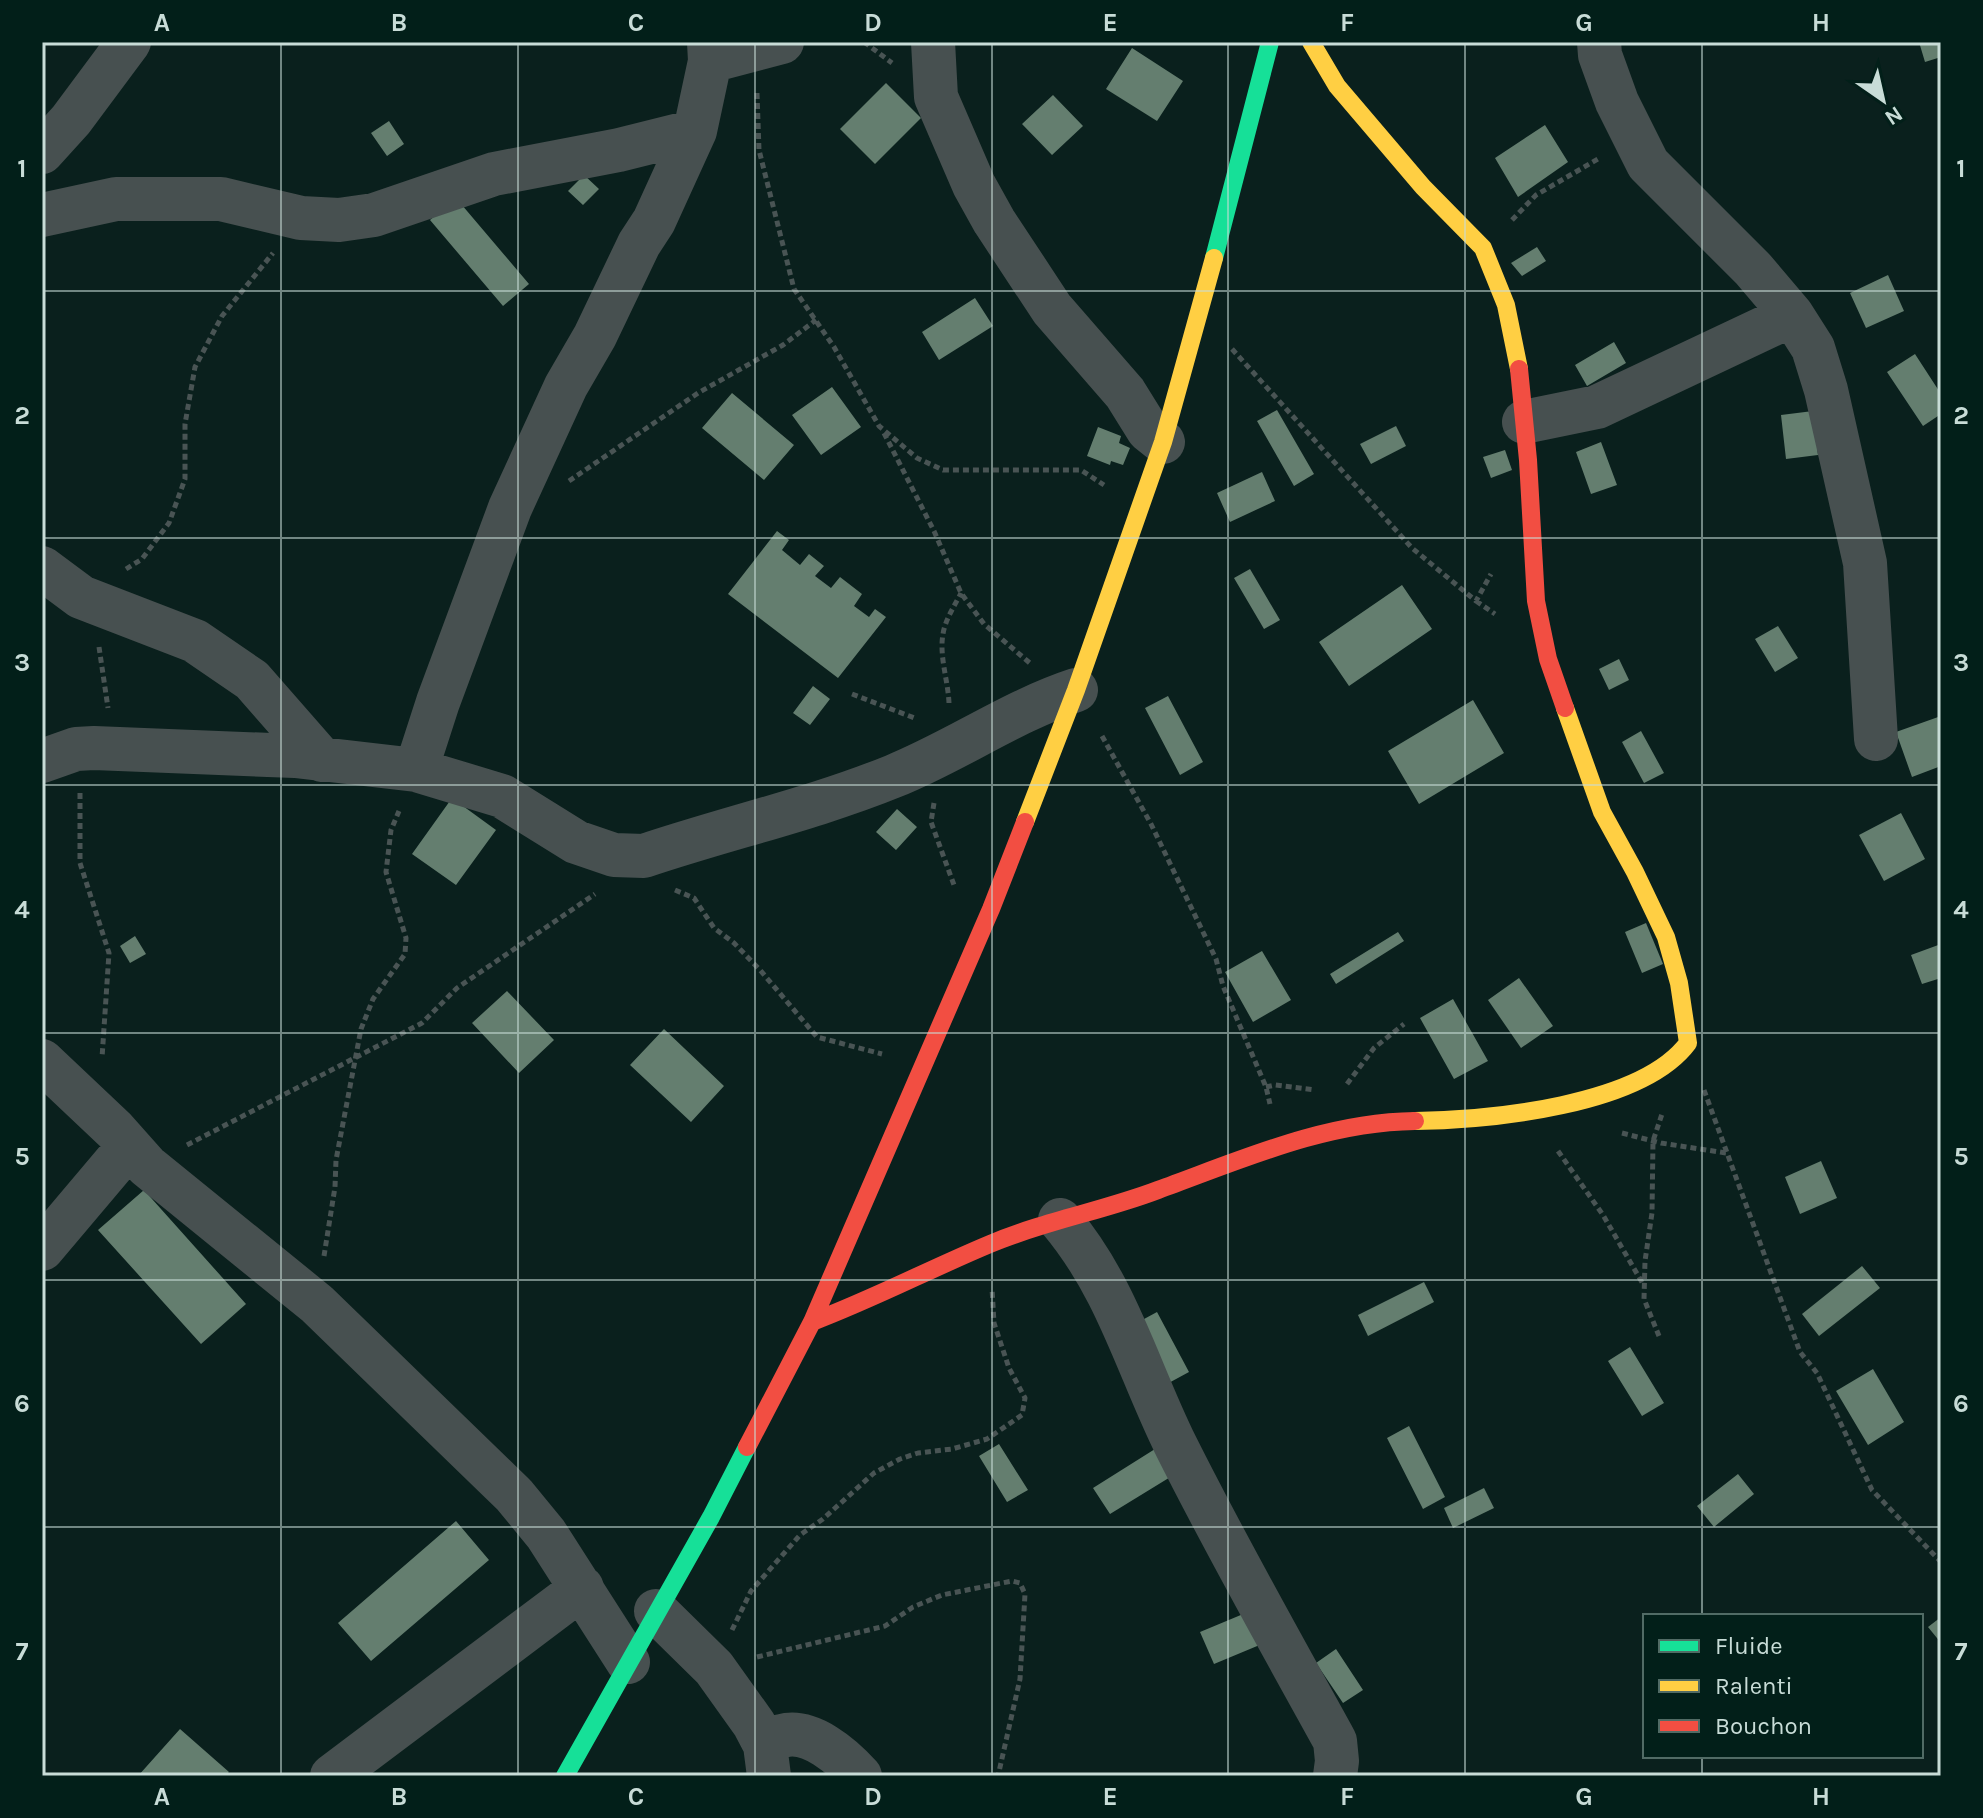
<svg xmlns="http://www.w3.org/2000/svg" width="1983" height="1818" font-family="Karla,sans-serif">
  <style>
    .building { fill: #647e6f }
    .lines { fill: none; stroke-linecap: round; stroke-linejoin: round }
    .path { stroke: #495454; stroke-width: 5; stroke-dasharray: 6 4; stroke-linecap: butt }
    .street { stroke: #475050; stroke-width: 44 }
    .fast { stroke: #16e098; stroke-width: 18 }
    .slow { stroke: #ffcf43; stroke-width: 18 }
    .jam { stroke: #f24e42; stroke-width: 18 }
    .grid { fill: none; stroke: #c8dcd7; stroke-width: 2; stroke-opacity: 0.55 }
    .neatline { fill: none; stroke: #c8dcd7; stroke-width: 3 }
    .grid-label { font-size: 26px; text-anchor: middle; font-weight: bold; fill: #c8dcd7 }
  </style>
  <rect width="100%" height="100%" fill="#0a201d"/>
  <!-- building -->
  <path class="building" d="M1919,42H1941V57L1925,62Z
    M1132,48L1183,81L1157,121L1106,89Z
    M886,83L921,118L875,164L840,129Z
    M1053,95L1083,126L1052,155L1022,124Z
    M389,121L404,144L387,156L371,133Z
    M1545,125L1568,162L1518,197L1495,158Z
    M584,175L599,189L583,205L568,191Z
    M456,198L529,284L503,306L430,220Z
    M1537,247L1546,261L1522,276L1511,263Z
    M1888,275L1904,311L1866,328L1850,293Z
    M975,298L993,326L939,360L922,332Z
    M1614,342L1626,363L1587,386L1575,365Z
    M1915,354L1941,394V414L1923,426L1887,372Z
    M832,387L861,427L821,455L792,415Z
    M732,393L794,445L764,480L702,428Z
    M1277,410L1314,474L1294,486L1257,421Z
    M1813,411L1818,455L1786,459L1781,415Z
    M1396,426L1406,446L1371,464L1360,444Z
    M1098,427L1121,436L1119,443L1130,448L1123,465L1111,461L1110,465L1087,456Z
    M1601,442L1617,485L1591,494L1576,452Z
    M1505,450L1512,470L1491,478L1483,457Z
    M1262,472L1275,501L1230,522L1217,493Z
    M777,531L789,540L782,550L800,565L809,554L824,566L815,576L831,588L840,577L862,594L854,606L869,617L875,609L886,617L838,678L728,594Z
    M1250,569L1280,620L1264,629L1234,578Z
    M1402,585L1432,629L1349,686L1319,642Z
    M1778,626L1798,658L1775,672L1755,639Z
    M1619,659L1629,680L1609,690L1599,669Z
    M813,686L830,699L810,725L793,713Z
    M1168,696L1203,762L1180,775L1145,708Z
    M1473,700L1504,753L1419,804L1388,751Z
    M1941,716V766L1912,777L1896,732Z
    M1641,731L1664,773L1644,783L1622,742Z
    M452,798L496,830L456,885L412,854Z
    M897,809L917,827L896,850L876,832Z
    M1901,813L1925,859L1884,881L1859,835Z
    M1646,923L1663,964L1642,973L1625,932Z
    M1398,932L1404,941L1336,984L1330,974Z
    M135,936L146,954L130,963L120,946Z
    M1941,944V978L1922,984L1911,955Z
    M1262,951L1291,1000L1253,1022L1225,972Z
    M1519,978L1553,1026L1521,1048L1488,1000Z
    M507,991L554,1040L519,1073L472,1023Z
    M1453,999L1488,1061L1454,1079L1420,1018Z
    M664,1029L724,1086L691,1122L630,1065Z
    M1821,1161L1837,1198L1800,1214L1785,1177Z
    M144,1190L246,1304L201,1344L98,1230Z
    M1862,1266L1880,1288L1819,1336L1802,1314Z
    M1424,1282L1434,1302L1368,1336L1358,1315Z
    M1157,1312L1189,1372L1165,1385L1133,1325Z
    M1630,1347L1664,1403L1642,1416L1608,1361Z
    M1873,1369L1904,1422L1868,1445L1836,1391Z
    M1409,1426L1445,1497L1423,1509L1387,1438Z
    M999,1444L1028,1490L1007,1502L979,1456Z
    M1155,1449L1172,1476L1110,1514L1093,1488Z
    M1738,1474L1754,1494L1714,1527L1697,1506Z
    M1484,1488L1494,1508L1453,1528L1444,1508Z
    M456,1521L489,1560L371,1661L338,1623Z
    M1248,1612L1262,1644L1214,1664L1200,1632Z
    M1941,1617V1643L1928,1627Z
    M1336,1649L1363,1690L1343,1703L1316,1663Z
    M180,1729L229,1772L225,1776H138Z"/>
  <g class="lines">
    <!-- path -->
    <path class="path" d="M864,42L892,63
      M757,93L759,150L794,289L834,347L879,426L917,458L943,470H1081L1104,485
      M1512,220L1536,195L1598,159
      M1232,349L1412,548L1476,601L1491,574
      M884,433L934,531L961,593L984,624L1031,664
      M569,481L698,393L783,345L816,320
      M126,569L142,559L169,523L185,479V424L195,367L222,316L273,253
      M1476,601L1495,614
      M99,647L108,708
      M852,694L917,719
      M949,703C948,680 939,656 943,634C945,620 955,605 961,593
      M1102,736L1151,824L1216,959L1223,986L1266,1087L1270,1104
      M80,793V863L109,953L102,1058
      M934,803L931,822L954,885
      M675,890L694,898L714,928L734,943L760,970L817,1037L882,1054
      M1347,1084L1374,1048L1404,1024
      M1266,1087L1275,1085L1315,1090
      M1704,1090L1800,1352L1817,1373L1872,1490L1941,1562
      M1622,1133L1661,1143L1726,1153
      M187,1145L422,1023L457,988L595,894
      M1558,1151L1603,1215L1643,1284
      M324,1256L335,1187L336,1160L361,1029L373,999L405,954L406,938L386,872L391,830L399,811
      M1659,1336L1644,1299L1645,1261L1652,1213L1653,1141L1662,1114
      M732,1630L751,1591L800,1535L823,1519L874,1473L900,1459L918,1453L952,1449L987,1439L1022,1415L1025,1398L1009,1368L994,1323L992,1288
      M757,1657L885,1626L913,1607L942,1595L1012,1581L1020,1583L1025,1594L1020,1679L998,1776"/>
    <!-- street -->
    <path class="street" d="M933,42L936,97L974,185L994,221L1052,309L1125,393L1148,430L1163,442
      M1599,42L1600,55L1617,102L1648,164L1753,269L1792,315L1813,348L1826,390L1865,563L1876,739
      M710,61L782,42
      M42,152L71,120L129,42
      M42,215L116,199H221L301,218L339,220L374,215L494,174L619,150L695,131
      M1524,422L1597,407L1792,315
      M42,568L81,597L195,641L252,680L322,760
      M42,761L76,749L94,748L295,756L416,770L502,796L576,842L614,855L644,856C727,828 813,809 894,776C956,751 1012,711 1076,690
      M416,770L438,702L510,508L566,386L595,336L639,244L654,221L695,131L710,61L709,42
      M42,1061L115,1130L147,1166L317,1304L514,1495L546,1534L628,1662
      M1060,1220C1118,1289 1137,1367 1176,1446C1226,1546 1281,1643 1335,1741L1337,1761L1335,1776
      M42,1249L129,1146
      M656,1611L714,1668L754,1724L765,1745L769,1776
      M765,1745C770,1742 776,1737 782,1736C810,1728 843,1757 860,1776
      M332,1776L582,1588"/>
    <!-- fast -->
    <path class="fast" d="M1214,258L1270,42
      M565,1776L711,1517L747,1447"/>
    <!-- slow -->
    <path class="slow" d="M1311,42L1337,86L1423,187L1483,248L1506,305L1519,369
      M1025,822L1076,690L1163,442L1214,258
      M1415,1121C1489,1120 1641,1106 1688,1043L1679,983L1666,937L1635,872L1602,812L1565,708"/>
    <!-- jam -->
    <path class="jam" d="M1519,369L1528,460L1536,601L1548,659L1565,708
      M812,1322C873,1299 930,1269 990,1244C1044,1221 1103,1211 1158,1190C1241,1160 1325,1122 1415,1121
      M747,1447L812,1322L991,909L1025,822"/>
  </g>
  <!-- grid -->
  <path class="grid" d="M281,42V1776M518,42V1776M755,42V1776M992,42V1776M1228,42V1776M1465,42V1776M1702,42V1616M42,291H1941M42,538H1941M42,785H1941M42,1033H1941M42,1280H1941M42,1527H1941M1702,1756V1776"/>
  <!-- border -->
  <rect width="1983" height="1818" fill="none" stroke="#021f19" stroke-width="88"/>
  <!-- legend -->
  <rect x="1643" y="1614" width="280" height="144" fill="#021f19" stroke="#516b65" stroke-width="2"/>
  <rect x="1659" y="1640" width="40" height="12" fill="#16e098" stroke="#516b65" stroke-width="2"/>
  <text x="1715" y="1654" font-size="24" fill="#c8dcd7">Fluide</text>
  <rect x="1659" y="1680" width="40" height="12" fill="#ffcf43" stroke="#516b65" stroke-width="2"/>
  <text x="1715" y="1694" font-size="24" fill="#c8dcd7">Ralenti</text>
  <rect x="1659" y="1720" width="40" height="12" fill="#f24e42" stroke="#516b65" stroke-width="2"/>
  <text x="1715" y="1734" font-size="24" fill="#c8dcd7">Bouchon</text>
  <!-- north arrow -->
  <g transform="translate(1883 100) rotate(146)" stroke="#021f19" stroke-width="6" paint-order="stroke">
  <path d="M0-6L14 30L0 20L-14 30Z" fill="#c8dcd7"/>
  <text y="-12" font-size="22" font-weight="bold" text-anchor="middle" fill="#c8dcd7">N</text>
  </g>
  <rect x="44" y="44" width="1895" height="1730" class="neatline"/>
  <g class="grid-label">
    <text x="162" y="31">A</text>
    <text x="399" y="31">B</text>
    <text x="636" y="31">C</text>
    <text x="873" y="31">D</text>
    <text x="1110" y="31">E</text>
    <text x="1347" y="31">F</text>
    <text x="1584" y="31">G</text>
    <text x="1821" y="31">H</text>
    <text x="22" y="177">1</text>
    <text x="1961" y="177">1</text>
    <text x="22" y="424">2</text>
    <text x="1961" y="424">2</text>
    <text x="22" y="671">3</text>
    <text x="1961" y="671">3</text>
    <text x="22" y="918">4</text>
    <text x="1961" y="918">4</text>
    <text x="22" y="1165">5</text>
    <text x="1961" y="1165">5</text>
    <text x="22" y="1412">6</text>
    <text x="1961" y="1412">6</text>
    <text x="22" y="1660">7</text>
    <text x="1961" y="1660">7</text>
    <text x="162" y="1805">A</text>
    <text x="399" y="1805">B</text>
    <text x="636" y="1805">C</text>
    <text x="873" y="1805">D</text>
    <text x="1110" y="1805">E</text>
    <text x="1347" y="1805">F</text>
    <text x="1584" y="1805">G</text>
    <text x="1821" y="1805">H</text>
  </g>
</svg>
